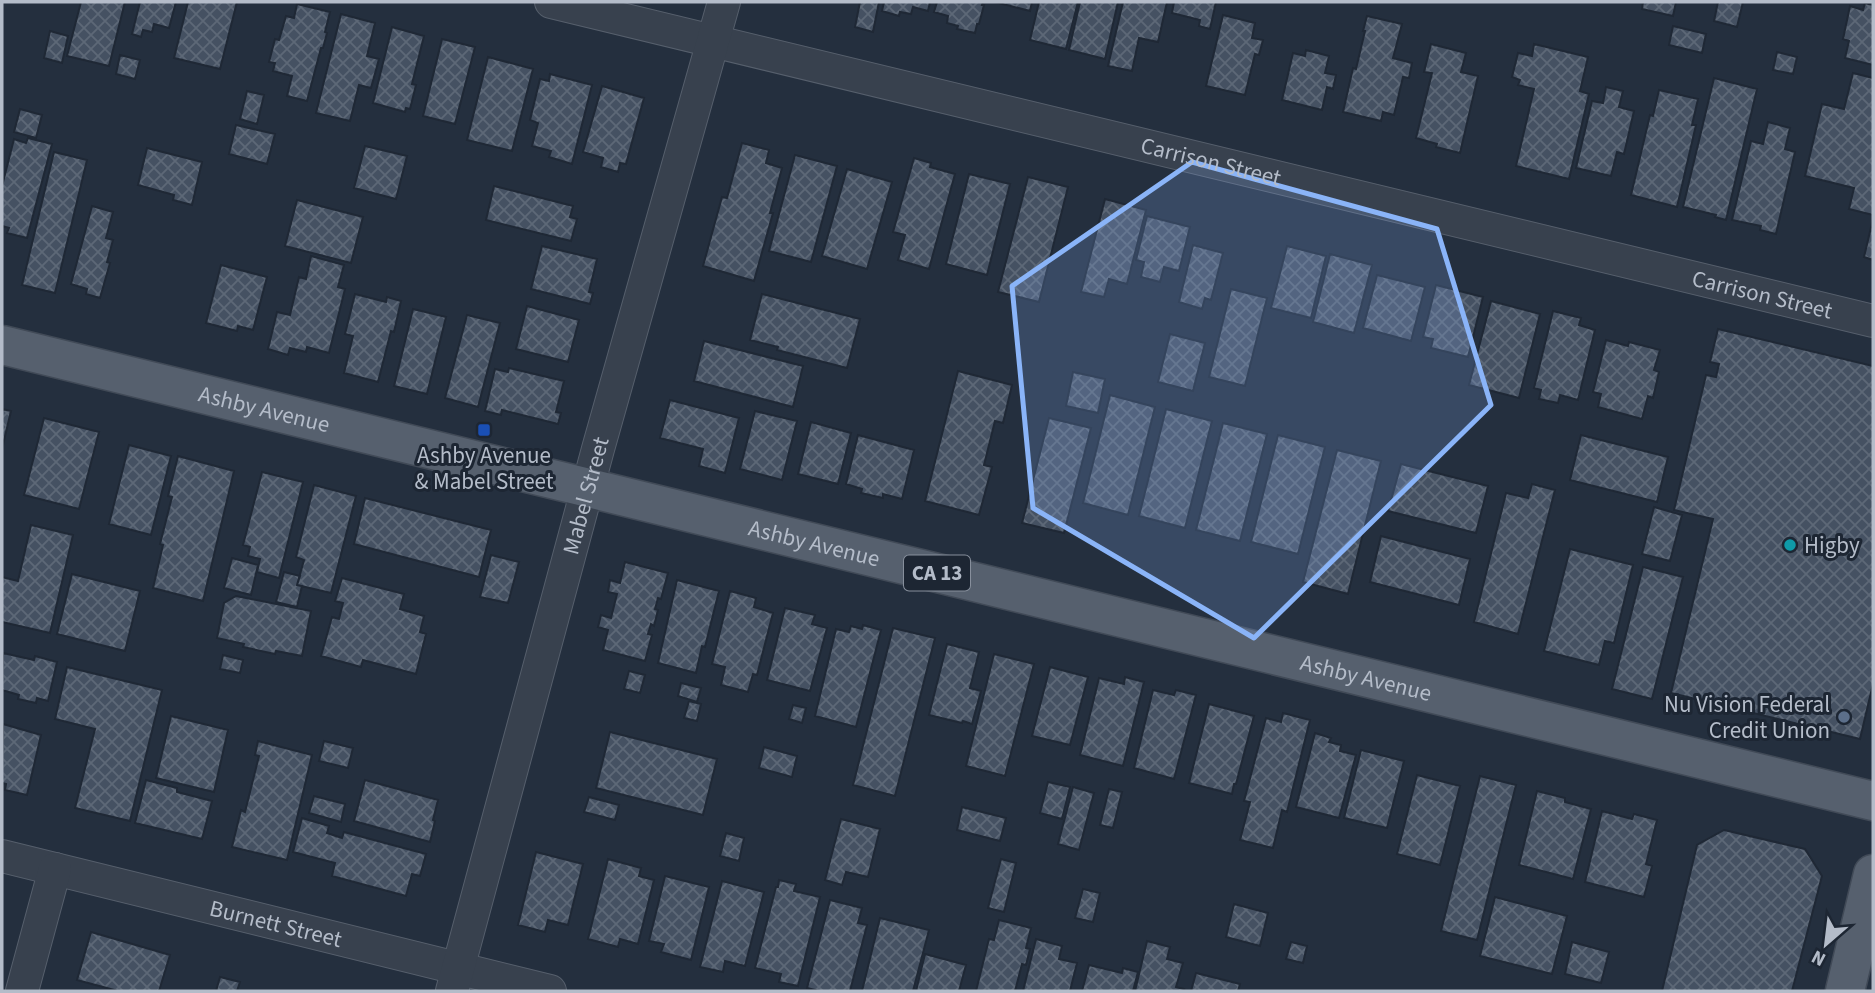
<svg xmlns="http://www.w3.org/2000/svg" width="1875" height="993" font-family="'Source Sans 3',sans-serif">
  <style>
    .building { fill: url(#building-cross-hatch); stroke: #1f2835; stroke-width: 2 }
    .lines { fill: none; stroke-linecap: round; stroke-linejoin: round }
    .street-casing { stroke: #565f6c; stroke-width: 34 }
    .primary-casing { stroke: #414a57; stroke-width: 41 }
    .street { stroke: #38414e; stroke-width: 32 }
    .primary { stroke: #56606e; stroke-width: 38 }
    .marked { fill: #8ab4f8; fill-opacity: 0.2; stroke: #8ab4f8; stroke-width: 5; stroke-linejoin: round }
    .transit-dot { fill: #1a4fb4; stroke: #1d2633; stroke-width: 2.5 }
    .culture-dot { fill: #0f9aa8; stroke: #1d2633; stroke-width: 2.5 }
    .service-dot { fill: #5c6f8a; stroke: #1d2633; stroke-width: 2.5 }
    .labels { text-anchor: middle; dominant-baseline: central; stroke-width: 6; stroke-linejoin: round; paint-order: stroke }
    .shield { fill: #1d2633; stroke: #878f9c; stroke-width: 2 }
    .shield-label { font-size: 21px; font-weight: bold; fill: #b4bcc9 }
    .street-label { font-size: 23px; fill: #b4bcc9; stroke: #1d2633 }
    .poi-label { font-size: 23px; fill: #b4bcc9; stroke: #1d2633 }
  </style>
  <defs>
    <pattern id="building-cross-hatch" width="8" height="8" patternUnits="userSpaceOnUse" patternTransform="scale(1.75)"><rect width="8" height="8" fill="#455162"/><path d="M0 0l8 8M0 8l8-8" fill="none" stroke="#5d6877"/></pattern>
  </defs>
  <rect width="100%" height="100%" fill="#242f3e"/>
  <!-- building -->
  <path class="building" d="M81,2H125L109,66L67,56Z
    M140,2H176L169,28L154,24L152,32L143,30L141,37L132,34Z
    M188,2H237L220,69L174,58Z
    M860,2H879L873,32L855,27Z
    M884,2H930L928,11L913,7L911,14L900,12L899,16L882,11Z
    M937,2H983L982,5H984L979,24H977L975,33L957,29L958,26L947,23L948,16L934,12Z
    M995,2H1032L1030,11Z
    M1039,2H1078L1066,49L1030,40Z
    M1080,2H1118L1105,59L1069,50Z
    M1123,2H1167L1158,42L1139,38L1132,71L1108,66Z
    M1174,2H1216L1210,29L1199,26L1200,20L1172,13Z
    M1643,2H1676L1673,16L1642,9Z
    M1718,2H1743L1737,27L1714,21Z
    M1865,3L1873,5V65L1845,58L1849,41L1843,39L1850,6L1863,10Z
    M297,4L330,12L325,32L327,33L323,48H321L307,101L287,96L292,76L273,71L275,63L269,62L275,39L279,40L286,16L294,18Z
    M341,14L375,23L367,56L379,59L371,88L359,85L350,121L316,113Z
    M1223,15L1255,23L1252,38L1263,40L1259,55L1255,54L1245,95L1206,86Z
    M1367,16L1402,24L1393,58L1412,63L1409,78L1403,77L1394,115L1383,112L1381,121L1343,112L1353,68L1356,69L1365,31H1363Z
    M1673,26L1706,34L1702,53L1669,45Z
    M392,27L424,36L412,84L416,85L410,109L406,108L405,112L373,103Z
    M50,31L68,36L62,63L44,58Z
    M442,39L475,47L455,124L423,116Z
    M1431,44L1466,53L1461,72L1478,76L1460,153L1436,147L1437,144L1416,138L1432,73L1424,72Z
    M1534,44L1588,57L1580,91L1589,94L1569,179L1516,166L1534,89L1518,85L1520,80L1512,77L1518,53L1532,56Z
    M1306,50L1329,56L1325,73L1336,75L1333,89L1327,87L1322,110L1282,100L1293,53L1305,56Z
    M1777,52L1797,57L1793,74L1773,70Z
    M120,55L140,60L135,79L116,74Z
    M488,57L533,69L512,151L467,140Z
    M1853,73L1873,78V215L1849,209L1854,188L1805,176L1822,104L1844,109Z
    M550,74L592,85L572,164L549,157L551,151L532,146L538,123L530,120L540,79L549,81Z
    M1714,78L1757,89L1726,220L1715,217L1716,215L1683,207Z
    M602,86L644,98L626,164L620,163L618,172L601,167L603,158L583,152Z
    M1606,87L1623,91L1619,107L1634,111L1624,154L1617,152L1611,176L1576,168L1592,101L1603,103Z
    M1659,90L1698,99L1692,125H1696L1677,207L1631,195L1650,115L1653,116Z
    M247,91L264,95L257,124L240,119Z
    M20,109L42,115L36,138L14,132Z
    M1768,122L1790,128L1785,149L1795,152L1776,234L1760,230L1761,226L1732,220L1751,141L1763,144Z
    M236,125L275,134L267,164L229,154Z
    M28,138L52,144L27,238L7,233L9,228L2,226V186L14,139L26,143Z
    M742,143L769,150L766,163L782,168L770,213H773L754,281L703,266L722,197L727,198Z
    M365,146L407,156L396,199L354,188Z
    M147,148L202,162L192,205L173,200L174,195L138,185Z
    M54,152L87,160L55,293L22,285Z
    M795,155L837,166L811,262L769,251Z
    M914,158L931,163L930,167L955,174L929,269L898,260L905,235L893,232Z
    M847,169L892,182L867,269L822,256Z
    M969,174L1010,184L987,275L946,264Z
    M1028,177L1068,187L1039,302L998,292Z
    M494,186L573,206L570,217L577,219L571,241L486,220Z
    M1105,199L1146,210L1127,284L1109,279L1104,297L1081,292Z
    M297,200L363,217L351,263L285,246Z
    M92,206L113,212L106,238L113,240L107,262L110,263L100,298L86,294L87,289L71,284Z
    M1147,216L1190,227L1179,271L1164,267L1160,282L1141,277L1144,262L1136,260Z
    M1873,219V260L1864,257Z
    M1193,245L1223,253L1211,300L1205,298L1202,309L1179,302Z
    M542,246L597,259L589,292L593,293L590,304L531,289Z
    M1287,246L1326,256L1311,318L1271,308Z
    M1330,254L1372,265L1354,333L1313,322Z
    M311,256L344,265L338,287L345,289L329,353L307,347L306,352L290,348L288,355L268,349L277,312L290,315L299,277L306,279Z
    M221,265L267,277L253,330L238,326L237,331L206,323Z
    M1377,275L1425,287L1411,341L1363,328Z
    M1436,285L1483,297L1468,357L1431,348L1433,339L1423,337Z
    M1231,289L1267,298L1245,386L1209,377Z
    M355,294L386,302L387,297L401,301L394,332L391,331L378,382L344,373L353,336L345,334Z
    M762,294L860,319L847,368L777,350L778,347L750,340Z
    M1491,301L1540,314L1519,398L1469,385Z
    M527,306L579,320L568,362L516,349Z
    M413,309L446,317L427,394L394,386Z
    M1553,311L1581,318L1579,325L1595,330L1578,400L1560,395L1558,403L1539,399L1541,390L1534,388Z
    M467,315L500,323L478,407L445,398Z
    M1718,329L1873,366V684L1860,739L1671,693L1713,519L1674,510L1706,375L1716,377L1719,364L1710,362Z
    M1170,334L1205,343L1193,391L1158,382Z
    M1606,340L1628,346L1629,342L1660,350L1654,370L1659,372L1653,398L1648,396L1642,419L1598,407L1601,394L1593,392Z
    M704,341L803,366L793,407L694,381Z
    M509,368L564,381L556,412L561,413L558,424L502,410L501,415L485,411L495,369L508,372Z
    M958,371L1012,385L1003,423L995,421L984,465L992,467L979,515L925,501Z
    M1073,372L1105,379L1098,413L1066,406Z
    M1110,395L1155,407L1128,515L1083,503Z
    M670,400L739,418L725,473L699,466L703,449L660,438Z
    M2,409L11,411L2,449Z
    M1166,409L1212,421L1185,528L1139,516Z
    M755,411L797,421L782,480L740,469Z
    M44,418L99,432L79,509L24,495Z
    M1049,418L1091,428L1064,533L1022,523Z
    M811,422L851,433L838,484L798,474Z
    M1223,423L1267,434L1240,541L1196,530Z
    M858,435L914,450L902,499L883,494V498L861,493L862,489L846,484Z
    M1278,435L1325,447L1298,554L1251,542Z
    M1581,435L1668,457L1657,502L1570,480Z
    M129,445L171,456L151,535L109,524Z
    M1337,450L1381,461L1348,594L1303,582Z
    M178,456L234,471L203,601L153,588L163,545L160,544L172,497L168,496Z
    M1401,464L1488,486L1476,533L1388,511Z
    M262,472L303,482L279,578L257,572L260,559L248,556L250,547L243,545Z
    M1532,484L1555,490L1518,634L1474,622L1506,493L1528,498Z
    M314,485L356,496L331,593L297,585L304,560L296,557Z
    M365,498L491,530L479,577L354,544Z
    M1654,507L1682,515L1670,561L1642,554Z
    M31,525L73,535L50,633L2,622V577L18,581Z
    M1381,536L1470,559L1459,605L1370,582Z
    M1570,549L1633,565L1614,643L1605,641L1599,665L1544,651Z
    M491,555L519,562L508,603L480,597Z
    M232,558L258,565L251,595L224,588Z
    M625,562L668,573L661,599L658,598L655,609L658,610L654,626L651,624L648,634L652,635L645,661L603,650L608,630L598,627L601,615L611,618L617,594L608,592L610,580L620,583Z
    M1643,567L1683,577L1652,699L1612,689Z
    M284,572L300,576L297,585L302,586L297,607L276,602Z
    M72,574L140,591L125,651L57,634Z
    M342,578L404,594L400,609L424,616L420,632L426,634L416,674L363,660L361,667L321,656L332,617L339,619L343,603L335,601Z
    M677,580L719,591L705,647L702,646L696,673L658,663Z
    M730,591L756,598L754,607L773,613L757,675L753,674L748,692L721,685L725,667L712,664Z
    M236,596L311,611L302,656L276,651L275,654L243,647L244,644L217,638L224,603Z
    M785,608L815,615L812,624L827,628L810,691L767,680Z
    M863,625L881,630L856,727L815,716L836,629L849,632L851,626L862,629Z
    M893,628L935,638L895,796L853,785Z
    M947,644L979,652L970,688L981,691L972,724L963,721L962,723L929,715Z
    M3,653L34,660L35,656L57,662L48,701L37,698L36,703L18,699L19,695L2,690Z
    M994,654L1034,664L1005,776L966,766Z
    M223,655L243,660L240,673L220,669Z
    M67,667L162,690L130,821L75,808L95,729L55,719Z
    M1050,667L1088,677L1070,745L1032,736Z
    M629,671L645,675L640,693L624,689Z
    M1125,677L1144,682L1123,766L1080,755L1099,678L1124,684Z
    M681,683L701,688L697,702L678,696Z
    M1153,690L1174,695L1176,690L1196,695L1174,779L1134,768Z
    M689,701L701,704L697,721L684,718Z
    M1209,704L1254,716L1236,784H1234L1232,794L1189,783Z
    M793,705L806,708L802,723L789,719Z
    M1283,713L1310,720L1287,812L1282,810L1273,848L1240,840L1250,802L1244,801L1266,718L1281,722Z
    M171,716L228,730L214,792L156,778Z
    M3,724L41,735L27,795L5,790L6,784L2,783Z
    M610,732L717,759L703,815L596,788Z
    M1315,733L1331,738L1329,742L1341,745L1340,751L1356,755L1339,818L1296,807Z
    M258,741L312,755L287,860L232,847L241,810L245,812L259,756L255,755Z
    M324,741L353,748L348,768L319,761Z
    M764,747L797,756L792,777L759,768Z
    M1361,750L1404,761L1387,828L1344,818Z
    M1417,775L1460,786L1440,865L1397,854Z
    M1480,776L1516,785L1477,940L1441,931Z
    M146,780L177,788V792L212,801L202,839L135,823Z
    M365,780L438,800L433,820L435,821L430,842L354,821Z
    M1048,782L1070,787L1062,819L1040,813Z
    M1073,787L1094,793L1079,850L1058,844Z
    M1109,789L1122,792L1113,828L1100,825Z
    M1537,791L1565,798V802L1591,809L1573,879L1519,865Z
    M314,796L345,804L341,822L309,813Z
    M589,797L619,805L615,820L584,812Z
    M962,807L1006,818L1000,841L957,830Z
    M1602,811L1632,819L1634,814L1657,820L1646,864L1652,866L1644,897L1585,882Z
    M302,818L329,826L327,833L342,838L344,832L426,854L420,876L412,874L406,896L332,876L335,863L293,852Z
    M841,819L880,829L868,877L846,872L842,885L825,880Z
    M1724,830L1805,849L1822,876L1792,991H1662L1697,845Z
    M726,833L744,838L739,861L720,856Z
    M536,852L583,864L568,925L548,920L545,932L518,925Z
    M608,859L641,868L639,876L654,880L638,944L620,939L618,947L588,939Z
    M1001,859L1016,863L1004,912L988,908Z
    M665,876L709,887L691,960L661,952L664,944L649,941Z
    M779,880L796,884L794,891L820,897L798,986L779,982L781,974L755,968L776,887H778Z
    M722,881L764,892L745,966L725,961L723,972L700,967Z
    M1083,889L1100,893L1093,922L1075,918Z
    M1495,897L1567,916L1552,974L1480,956Z
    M830,900L862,908L858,923L867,925L850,991H819L807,988Z
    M1234,904L1268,913L1260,946L1226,937Z
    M880,918L929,930L913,991H862Z
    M999,920L1031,928L1026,948L1030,949L1026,965L1022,964L1015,991H976L989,939L994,940Z
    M91,932L170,955L159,991H118L77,980Z
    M1036,939L1062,946L1059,959L1077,963L1070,991H1023Z
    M1147,941L1170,947L1167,959L1183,963L1176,987L1184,989L1183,991H1135Z
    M1291,942L1307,946L1303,963L1286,959Z
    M1572,942L1609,952L1601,983L1565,974Z
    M925,954L966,965L959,991H916Z
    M1089,965L1122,973L1123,968L1138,972L1133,991H1082Z
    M1196,973L1240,984L1238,991H1191Z
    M220,977L240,982L237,991H216Z"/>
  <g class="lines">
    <defs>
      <g id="street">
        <path id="s1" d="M551,2L1873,321"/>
        <path id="s2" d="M2,856L550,991"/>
        <path d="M22,991L55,869"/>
        <path id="s3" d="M452,991L598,449L724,2"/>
      </g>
      <g id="primary">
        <path id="s4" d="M2,345L1873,801"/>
        <path d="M1845,991L1873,874"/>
      </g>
    </defs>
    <!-- street casing -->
    <use href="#street" class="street-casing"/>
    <!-- primary casing -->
    <use href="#primary" class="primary-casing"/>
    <!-- street -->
    <use href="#street" class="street"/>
    <!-- primary -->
    <use href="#primary" class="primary"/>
  </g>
  <!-- marked area -->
  <path class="marked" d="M1192,162L1437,229L1491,405L1254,638L1033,508L1012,286Z"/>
  <!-- markers -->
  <rect class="transit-dot" x="477" y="423" width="14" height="14" rx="3.5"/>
  <circle class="culture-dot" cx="1790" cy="545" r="7"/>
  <circle class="service-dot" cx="1844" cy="717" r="7"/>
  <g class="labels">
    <!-- shield labels -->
    <rect class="shield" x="904" y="555.5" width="66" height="35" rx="5"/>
    <g class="shield-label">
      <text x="937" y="573">CA 13</text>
    </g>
    <!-- street labels -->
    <g class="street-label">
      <text stroke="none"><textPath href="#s1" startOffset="679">Carrison Street</textPath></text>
      <text stroke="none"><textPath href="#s1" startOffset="1246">Carrison Street</textPath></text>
      <text stroke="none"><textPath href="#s4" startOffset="270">Ashby Avenue</textPath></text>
      <text stroke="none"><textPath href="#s3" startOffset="513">Mabel Street</textPath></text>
      <text stroke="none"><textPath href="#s4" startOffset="836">Ashby Avenue</textPath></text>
      <text stroke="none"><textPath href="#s4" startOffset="1404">Ashby Avenue</textPath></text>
      <text stroke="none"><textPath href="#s2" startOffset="282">Burnett Street</textPath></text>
    </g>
    <!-- poi labels -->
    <g class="poi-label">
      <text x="484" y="455">Ashby Avenue<tspan x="484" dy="26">&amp; Mabel Street</tspan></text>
      <text x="1804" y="545" text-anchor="start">Higby</text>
      <text x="1830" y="704" text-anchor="end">Nu Vision Federal<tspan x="1830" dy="26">Credit Union</tspan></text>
    </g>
  </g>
  <!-- border -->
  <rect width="1875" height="993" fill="none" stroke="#b4bcc9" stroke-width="7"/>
  <!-- north arrow -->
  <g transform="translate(1826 944) rotate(208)" stroke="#1d2633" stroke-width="5" paint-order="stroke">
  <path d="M0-5L12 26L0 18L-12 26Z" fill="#b4bcc9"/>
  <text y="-10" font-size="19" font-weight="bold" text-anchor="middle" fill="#b4bcc9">N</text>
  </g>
</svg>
